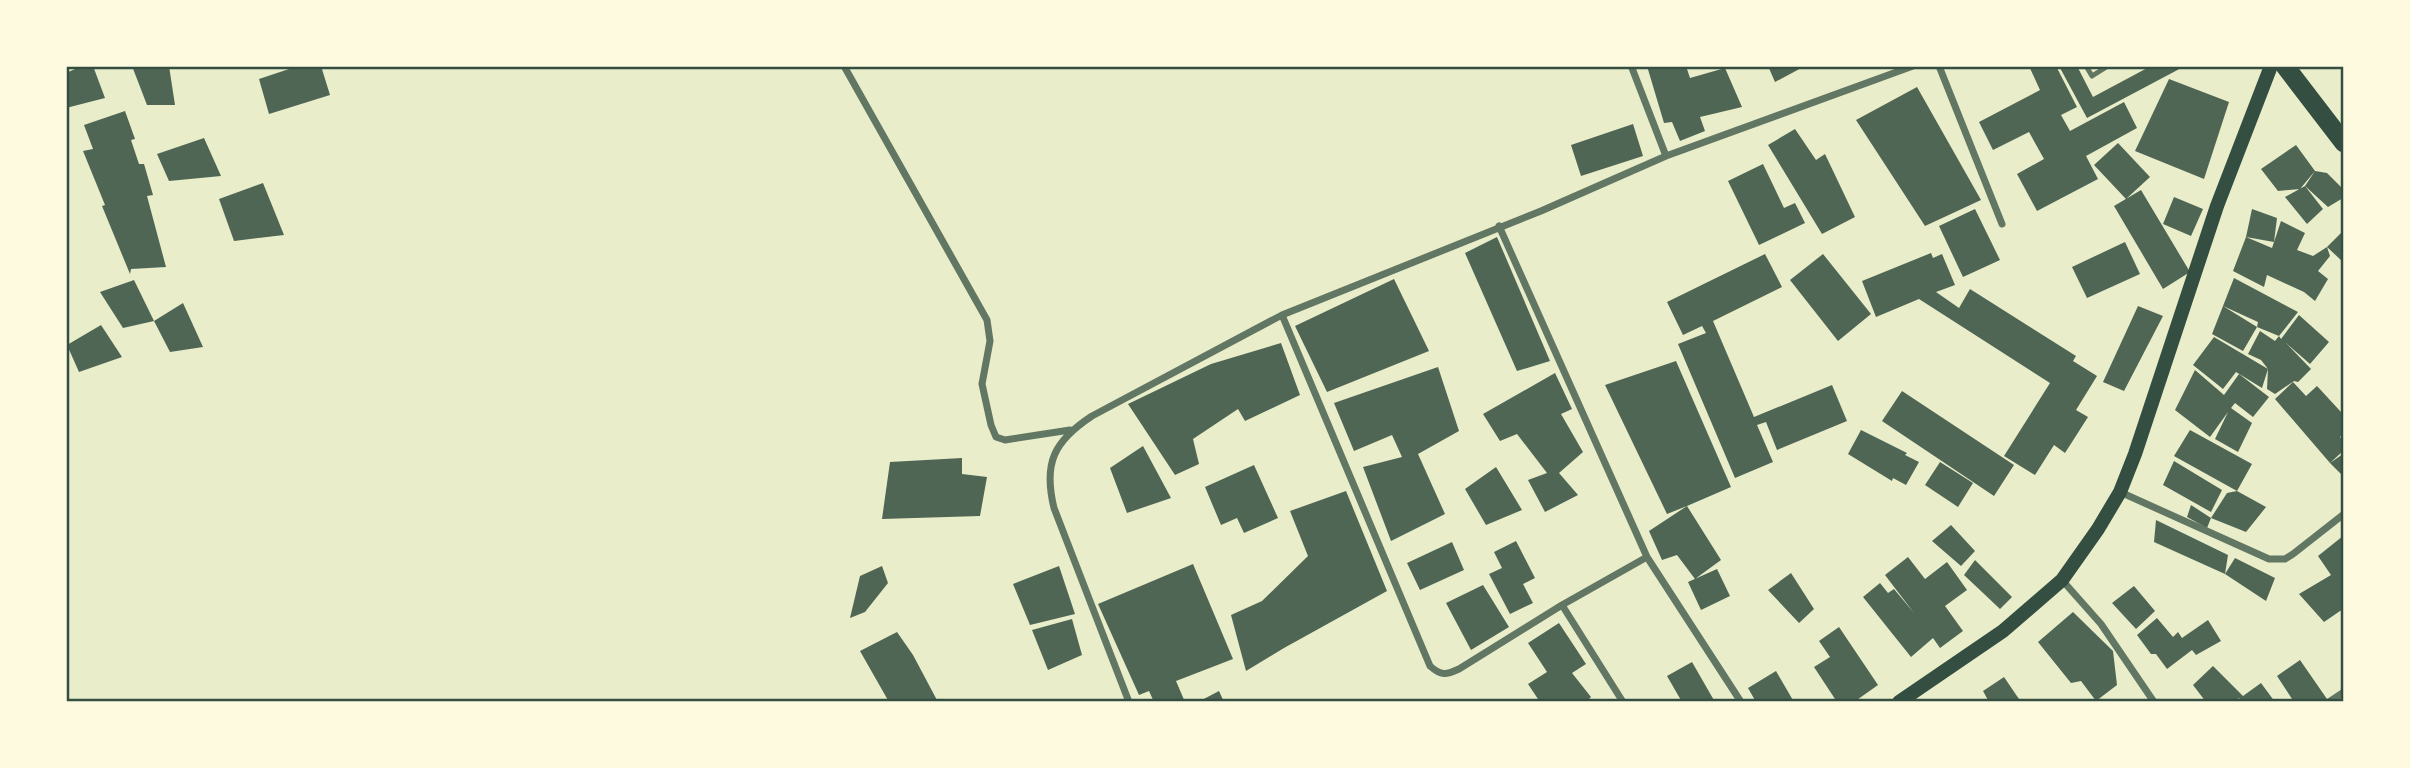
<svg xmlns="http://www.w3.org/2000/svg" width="2410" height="768" font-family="'PT Sans',sans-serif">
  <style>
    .building { fill: #4f6655 }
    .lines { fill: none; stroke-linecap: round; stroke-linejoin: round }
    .service { stroke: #617663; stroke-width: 5 }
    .minor { stroke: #617663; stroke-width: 7 }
    .secondary { stroke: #344e41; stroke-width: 14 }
    .trunk { stroke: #344e41; stroke-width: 19 }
    .neatline { fill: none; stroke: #344e41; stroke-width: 2.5 }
  </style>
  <rect width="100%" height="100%" fill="#e9edc9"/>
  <!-- building -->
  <path class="building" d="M82,66H93L105,98L66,108V73Z
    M132,66H169L175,105H147Z
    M298,66H321L330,95L269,114L259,79Z
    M1647,66H1686L1690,78L1725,68L1742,107L1700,117L1705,131L1680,141L1672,122L1664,123Z
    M1768,66H1805L1775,82Z
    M2029,66H2056L2077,107L2061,115L2070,131L2124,102L2137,128L2086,156L2098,179L2037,211L2017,174L2044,159L2029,132L1993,150L1979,122L2040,90Z
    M2059,66H2077L2093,97L2151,66H2185L2087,118Z
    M2169,79L2229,102L2204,179L2135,151Z
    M1917,87L1981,200L1925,226L1856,120Z
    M125,111L135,139L131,140L139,164H144L153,195L147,196L166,267L131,269L130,274L102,206L105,205L83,151L93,149L84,125Z
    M1633,124L1643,156L1581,176L1571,145Z
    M1795,129L1816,160L1825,154L1855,217L1822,234L1768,145Z
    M204,138L221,176L169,181L157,154Z
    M2118,143L2150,177L2126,199L2094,165Z
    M2296,145L2315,171L2300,189L2278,191L2261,169Z
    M1763,164L1784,208L1795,203L1805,223L1759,245L1728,181Z
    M2315,171L2327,173L2343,189V198L2328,207L2305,186L2323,209L2307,224L2285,197L2305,186Z
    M263,183L284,235L234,241L219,199Z
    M2141,190L2190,272L2163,289L2114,206Z
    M2174,197L2203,209L2191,236L2163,224Z
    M1975,209L2000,260L1963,277L1939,226Z
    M2252,209L2277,218L2274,242L2281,221L2305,233L2297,250L2313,256L2327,247L2343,231V262L2327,247L2330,256L2318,271L2328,279L2315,301L2304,292L2267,275L2264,287L2233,271L2246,237L2272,248L2274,242L2246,237Z
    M1497,237L1550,361L1517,371L1465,253Z
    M2125,242L2140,274L2087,298L2072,267Z
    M1931,253L1933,258L1942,254L1955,285L1936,292L1959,308L1970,289L2076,356L2073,361L2097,376L2076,410L2088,417L2065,453L2054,445L2035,475L2004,456L2050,383L1919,299L1876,317L1862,281Z
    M1765,254L1782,287L1713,321L1754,417L1832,385L1847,421L1777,450L1766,422L1757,425L1773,462L1735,478L1678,344L1706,333L1702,326L1683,335L1667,302Z
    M1823,254L1871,314L1838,341L1790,280Z
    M2234,278L2298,312L2279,336L2257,327L2258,322L2223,306Z
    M1394,279L1429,351L1327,392L1295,326Z
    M134,280L154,321L123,328L100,292Z
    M183,303L203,347L170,352L154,321Z
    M2138,306L2163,316L2124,391L2103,382Z
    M2223,306L2257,327L2243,351L2212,334Z
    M2299,315L2329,342L2310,364L2285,342L2311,369L2298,382L2294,381L2275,394L2267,389L2268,369L2261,360L2248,354L2260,331L2275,341L2279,336L2281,339Z
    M101,325L122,357L79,372L67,345Z
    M2214,337L2268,369L2262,388L2236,372L2223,389L2193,365Z
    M1281,343L1300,395L1245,421L1238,409L1193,439L1199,464L1175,475L1128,404L1211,364Z
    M1676,361L1731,487L1687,506L1721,560L1695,579L1677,555L1662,560L1649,531L1687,506L1667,514L1605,385Z
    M1438,367L1459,431L1418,454L1445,514L1391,541L1363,467L1402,457L1392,435L1354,451L1334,403Z
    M2195,370L2224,395L2239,374L2269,397L2253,417L2235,403L2231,408L2252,423L2238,452L2215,439L2228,412L2210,437L2175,410Z
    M1555,373L1572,409L1561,414L1583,452L1559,473L1578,495L1545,512L1528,480L1547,473L1517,434L1500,441L1483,414Z
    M2293,382L2306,396L2317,386L2341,412L2343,410V434L2340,437L2343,441V451L2330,463L2275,399Z
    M1902,391L2014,465L1994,496L1882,421Z
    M1861,430L1907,453L1905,455L1919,462L1906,485L1893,478L1892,481L1848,454Z
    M2190,430L2252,464L2237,491L2174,456Z
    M1143,446L1171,498L1127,513L1110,468Z
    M2343,454V476L2330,463Z
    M962,458V474L987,477L980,516L882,519L890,462Z
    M2174,461L2222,490L2211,512L2163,485Z
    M1940,462L1973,483L1958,507L1925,485Z
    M1254,465L1278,518L1244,533L1237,518L1221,525L1205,487Z
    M1496,467L1522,510L1486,525L1465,489Z
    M1346,491L1387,591L1284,648L1246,671L1231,615L1262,601L1308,556L1290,511Z
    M2237,491L2266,507L2246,532L2211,518L2227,493Z
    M2191,505L2211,518L2207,528L2187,517Z
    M2156,520L2228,555L2225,574L2154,542Z
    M1951,525L1975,551L1961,566L1932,541Z
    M2343,536V609L2324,622L2299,594L2331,575L2318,556Z
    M1516,541L1535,578L1523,584L1533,603L1510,614L1489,574L1502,568L1494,552Z
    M1452,542L1464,570L1420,590L1407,563Z
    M1908,557L1925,579L1947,562L1967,590L1945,606L1963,631L1940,648L1933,638L1911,657L1863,597L1880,583L1888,593L1894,589L1914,613L1885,575Z
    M2235,558L2275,578L2266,601L2225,574Z
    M1975,560L2012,597L2000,609L1964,575Z
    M1193,564L1233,659L1176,681L1185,702H1154L1149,691L1139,695L1098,604Z
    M882,566L888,583L865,612L850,618L860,576Z
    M1059,566L1075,614L1030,625L1013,584Z
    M1717,569L1730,596L1701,610L1688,582Z
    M1791,573L1814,609L1799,623L1768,590Z
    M1483,585L1509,627L1471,650L1446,603Z
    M2134,586L2155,611L2136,629L2112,603Z
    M2073,612L2113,651L2117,685L2096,701L2081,681L2071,683L2038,642Z
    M2157,618L2173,637L2178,632L2182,638L2208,620L2221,641L2196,655L2192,650L2167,669L2156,654H2151L2137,635Z
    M1072,619L1082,655L1048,670L1032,630Z
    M1559,623L1586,664L1572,673L1591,697L1586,702H1540L1528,684L1547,672L1528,643Z
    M1839,627L1878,685L1854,702H1837L1814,667L1830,657L1819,641Z
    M897,632L913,655L938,702H889L860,651Z
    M2300,660L2327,699L2322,702H2294L2277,676Z
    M1692,662L1715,702H1682L1667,676Z
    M2213,666L2243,696L2261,683L2275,702H2242L2239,698L2234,702H2206L2193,685Z
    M1776,671L1794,702H1756L1748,688Z
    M2004,677L2021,702H1989L1983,691Z
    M1219,691L1224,702H1198Z"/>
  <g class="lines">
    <!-- service -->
    <path class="service" d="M2086,66L2092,76L2108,66"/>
    <!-- minor -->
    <path class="minor" d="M844,66L987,320L990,341L982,384L991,425L996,437L1005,440L1070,430
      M1939,66L2002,224
      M1632,68L1666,156
      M1499,226L1647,557L1741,702
      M1282,315L1430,666C1441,676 1446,675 1459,669L1562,605L1647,557
      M2120,492L2269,559H2285L2293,554L2344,514
      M2062,580L2101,624L2154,702
      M1562,605L1623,702
      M1129,702L1054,508C1043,463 1054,441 1092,416L1282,315L1541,211L1666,156L1913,66
      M2329,702L2344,692"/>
    <!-- secondary -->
    <path class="secondary" d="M1899,702L2003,631L2062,580L2098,529L2120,492L2135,454L2217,206L2271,66"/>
    <!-- trunk -->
    <path class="trunk" d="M2285,66L2344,143"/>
  </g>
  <!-- border -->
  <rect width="2410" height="768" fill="none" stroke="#fefae0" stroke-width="136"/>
  <rect x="68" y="68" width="2274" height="632" class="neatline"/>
</svg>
